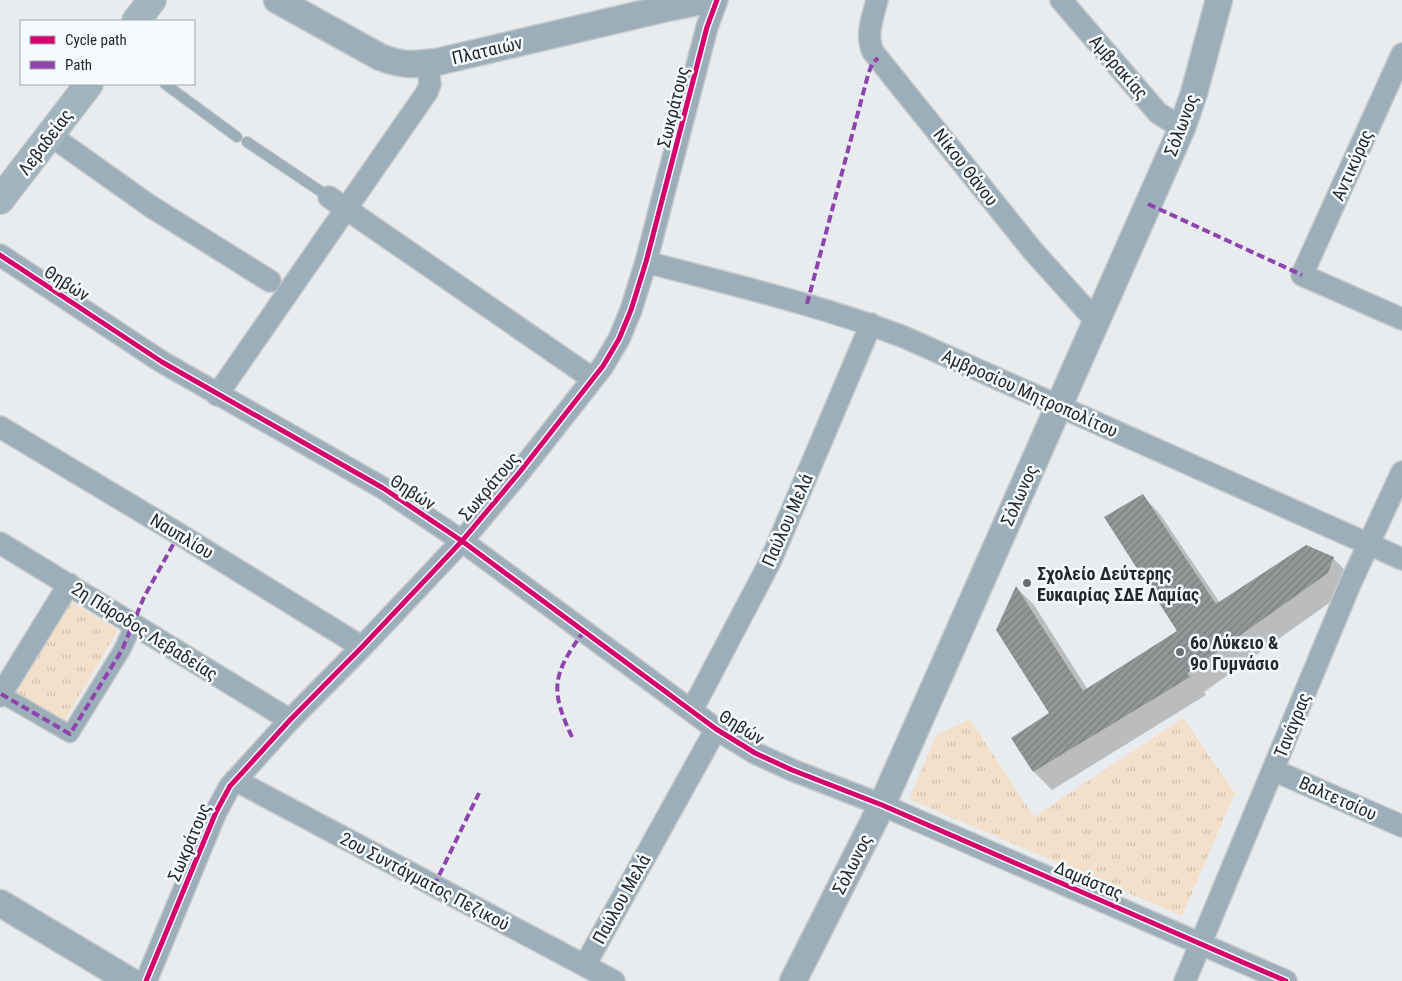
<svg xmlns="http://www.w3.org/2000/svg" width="1402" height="981" font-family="'Roboto Condensed',sans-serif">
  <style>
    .grass { fill: url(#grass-tufts) }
    .shadow { fill: #0003 }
    .building { fill: url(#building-hatch) }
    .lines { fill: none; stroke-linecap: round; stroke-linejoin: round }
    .service-casing { stroke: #c7c9ca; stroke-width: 12 }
    .pedestrian-casing { stroke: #c7c9ca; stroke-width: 19 }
    .minor-casing { stroke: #c7c9ca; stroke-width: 24 }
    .tertiary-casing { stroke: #c7c9ca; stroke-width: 29 }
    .secondary-casing { stroke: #c7c9ca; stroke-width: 30 }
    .service { stroke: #9caeba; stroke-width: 10 }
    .pedestrian { stroke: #9caeba; stroke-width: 16 }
    .minor { stroke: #9caeba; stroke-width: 21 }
    .tertiary { stroke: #9caeba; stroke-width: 26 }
    .secondary { stroke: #a2b5bf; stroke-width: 28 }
    .quiet { stroke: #8e44ad; stroke-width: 4; stroke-dasharray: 8 4; stroke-linecap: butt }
    .cycleway-casing { stroke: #f4fafd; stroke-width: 8 }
    .cycleway { stroke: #d6006c; stroke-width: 5 }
    .poi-dot { fill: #6a6c6d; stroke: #f4fafd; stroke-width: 2 }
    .labels { text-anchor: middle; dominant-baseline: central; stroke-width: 5; stroke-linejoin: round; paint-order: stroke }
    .street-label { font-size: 18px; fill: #252728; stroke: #f4fafd }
    .poi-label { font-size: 18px; font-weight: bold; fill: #252728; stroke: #f4fafd; text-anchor: start }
  </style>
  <defs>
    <pattern id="grass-tufts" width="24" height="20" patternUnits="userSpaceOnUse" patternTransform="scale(1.25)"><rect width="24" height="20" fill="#f2e0ca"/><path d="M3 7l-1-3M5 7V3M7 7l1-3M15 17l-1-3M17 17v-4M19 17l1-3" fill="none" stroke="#cfc0ae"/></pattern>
    <pattern id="building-hatch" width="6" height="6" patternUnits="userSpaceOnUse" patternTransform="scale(1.25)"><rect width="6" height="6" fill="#949798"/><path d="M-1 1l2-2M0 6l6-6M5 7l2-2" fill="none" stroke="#797b7c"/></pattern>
  </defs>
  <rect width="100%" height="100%" fill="#e9ecee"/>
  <!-- grass -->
  <path class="grass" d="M71,602L118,630L65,720L16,692Z
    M1183,718L1235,793L1182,916L909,799L936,735L970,719L1034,817Z"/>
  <!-- shadow -->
  <path class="shadow" d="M1143,496L1160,514L1220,603L1333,558L1351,576L1346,591L1204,692L1206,695L1052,790L1034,772L1012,738L1051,713L1017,588L1034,605L1088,690L1179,631Z"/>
  <!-- building -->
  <path class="building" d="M1143,494L1216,604L1306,545L1334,557L1328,573L1187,673L1190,677L1033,772L1011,738L1049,713L996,630L1016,586L1083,691L1177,631L1104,517Z"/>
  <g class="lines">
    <defs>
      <path id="service" d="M165,84L237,137
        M247,142L329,197"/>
      <path id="pedestrian" d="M1,694L70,734L122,650L134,624"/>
      <path id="minor" d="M877,0C873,17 865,35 873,52L1033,251L1096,321
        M1061,0L1158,113L1182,128
        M1402,54L1302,275L1402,319
        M50,135L150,206L270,281
        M329,197L593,379
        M0,255L162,362L383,488L462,541L716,729L755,753L792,770L882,805L1286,981
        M646,262C733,285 820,305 904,337L1402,559
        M217,395L427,92L430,84L428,63
        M0,427L179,534L362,647
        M0,543L290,720
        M0,696L69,584
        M692,710L770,562L871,324
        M1273,770L1402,826
        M235,780L614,981
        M585,965L716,729
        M146,981L216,812L230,786L242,773L290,720L362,647L462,541L519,473L603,366L619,339L631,310L646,262L707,27L717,0
        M1185,981L1351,582L1402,472"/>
      <path id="tertiary" d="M277,0L380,57C403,66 413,65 437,62L667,8L708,0
        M0,903L130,981
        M793,981L882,805L1182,128L1194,93L1219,0"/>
      <path id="secondary" d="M136,21L152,0
        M0,200L89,84"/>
    </defs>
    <!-- service casing -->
    <use href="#service" class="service-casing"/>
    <!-- pedestrian casing -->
    <use href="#pedestrian" class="pedestrian-casing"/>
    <!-- minor casing -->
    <use href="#minor" class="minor-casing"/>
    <!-- tertiary casing -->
    <use href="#tertiary" class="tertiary-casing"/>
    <!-- secondary casing -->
    <use href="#secondary" class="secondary-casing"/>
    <!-- service -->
    <use href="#service" class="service"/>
    <!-- pedestrian -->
    <use href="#pedestrian" class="pedestrian"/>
    <!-- minor -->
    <use href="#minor" class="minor"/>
    <!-- tertiary -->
    <use href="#tertiary" class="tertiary"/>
    <!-- secondary -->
    <use href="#secondary" class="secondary"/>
    <!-- quiet -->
    <path class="quiet" d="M1148,204L1302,275
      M807,304L868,75L872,64L878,58
      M1,694L70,734L122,650L144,597L179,534
      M572,737C549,688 553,674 584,631
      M434,886L479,793"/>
    <defs>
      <path id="cycleway" d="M0,255L162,362L383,488L462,541L716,729L755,753L792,770L882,805L1286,981
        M146,981L216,812L230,786L242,773L290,720L362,647L462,541L519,473L603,366L619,339L631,310L646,262L707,27L717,0"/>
    </defs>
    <!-- cycleway casing -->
    <use href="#cycleway" class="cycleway-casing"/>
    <!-- cycleway -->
    <use href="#cycleway" class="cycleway"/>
  </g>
  <!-- markers -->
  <g class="poi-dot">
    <circle cx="1027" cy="583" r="5"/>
    <circle cx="1180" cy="652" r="5"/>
  </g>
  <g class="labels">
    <!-- street labels -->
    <g class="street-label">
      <text transform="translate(487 50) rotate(-13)">Πλαταιών</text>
      <text transform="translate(1119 67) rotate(49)">Αμβρακίας</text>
      <text transform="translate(673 107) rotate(-76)">Σωκράτους</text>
      <text transform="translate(1181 125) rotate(-69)">Σόλωνος</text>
      <text transform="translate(45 142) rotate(-53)">Λεβαδείας</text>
      <text transform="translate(1352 165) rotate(-66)">Αντικύρας</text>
      <text transform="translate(966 167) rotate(52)">Νίκου Θάνου</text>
      <text transform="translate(67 283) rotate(33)">Θηβών</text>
      <text transform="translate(1030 393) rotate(24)">Αμβροσίου Μητροπολίτου</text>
      <text transform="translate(489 486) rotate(-50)">Σωκράτους</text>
      <text transform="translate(413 492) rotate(33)">Θηβών</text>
      <text transform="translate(1019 495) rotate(-66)">Σόλωνος</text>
      <text transform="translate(787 520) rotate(-66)">Παύλου Μελά</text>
      <text transform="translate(182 536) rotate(31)">Ναυπλίου</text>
      <text transform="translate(145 631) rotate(32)">2η Πάροδος Λεβαδείας</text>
      <text transform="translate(1292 725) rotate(-68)">Τανάγρας</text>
      <text transform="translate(742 727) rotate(32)">Θηβών</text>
      <text transform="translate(1338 798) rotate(24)">Βαλτετσίου</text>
      <text transform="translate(189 842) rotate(-67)">Σωκράτους</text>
      <text transform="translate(852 864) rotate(-63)">Σόλωνος</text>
      <text transform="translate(1089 880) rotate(23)">Δαμάστας</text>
      <text transform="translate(425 881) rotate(28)">2ου Συντάγματος Πεζικού</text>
      <text transform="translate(621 899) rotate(-61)">Παύλου Μελά</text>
    </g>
    <!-- poi labels -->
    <g class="poi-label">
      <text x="1037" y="573">Σχολείο Δεύτερης<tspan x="1037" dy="21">Ευκαιρίας ΣΔΕ Λαμίας</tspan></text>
      <text x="1190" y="642">6ο Λύκειο &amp;<tspan x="1190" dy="21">9ο Γυμνάσιο</tspan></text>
    </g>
  </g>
  <!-- legend -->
  <rect x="20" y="20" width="175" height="65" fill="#f4fafd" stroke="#a1a6a8"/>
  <rect x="30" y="36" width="25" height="8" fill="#d6006c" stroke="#a1a6a8"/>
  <text x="65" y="45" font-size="15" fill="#252728">Cycle path</text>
  <rect x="30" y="61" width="25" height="8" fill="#8e44ad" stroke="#a1a6a8"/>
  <text x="65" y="70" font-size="15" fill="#252728">Path</text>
</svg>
